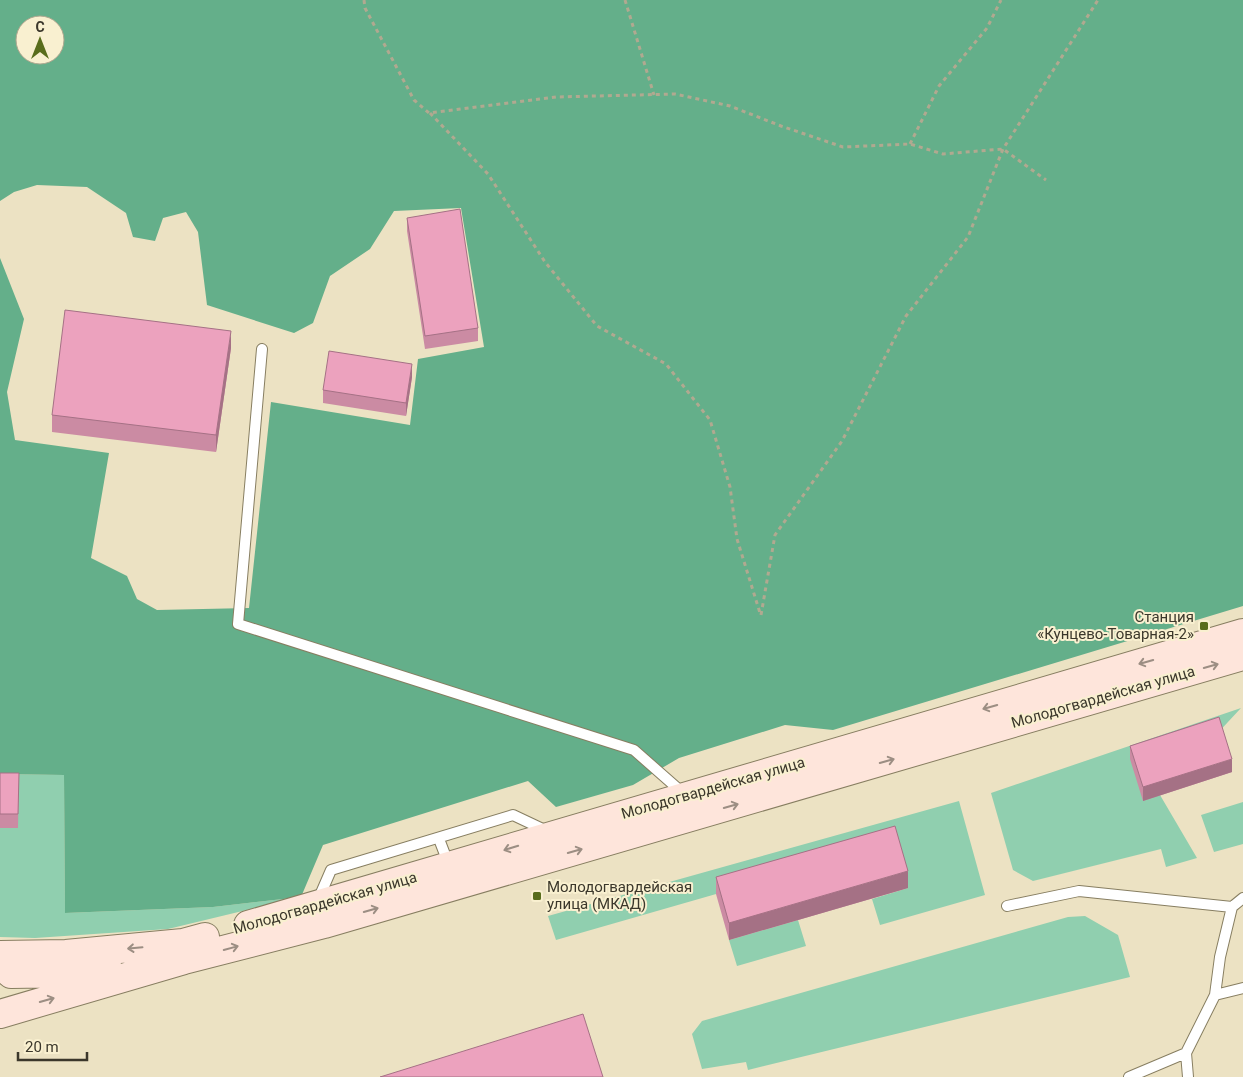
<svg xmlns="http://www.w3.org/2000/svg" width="1243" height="1077" font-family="Roboto,sans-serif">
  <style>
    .green { fill: #90cfaf }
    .forest { fill: #64af8a; fill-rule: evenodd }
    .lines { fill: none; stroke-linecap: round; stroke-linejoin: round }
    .service-casing { stroke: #877e61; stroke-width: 12 }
    .secondary-casing { stroke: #877e61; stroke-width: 30 }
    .path { stroke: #b1a990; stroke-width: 3; stroke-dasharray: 4 4; stroke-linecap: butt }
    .service { stroke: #fff; stroke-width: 10 }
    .secondary { stroke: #fee5db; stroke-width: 28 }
    .wall { fill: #cb8ba3 }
    .shaded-wall { fill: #a57185 }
    .building { fill: #eca2be; stroke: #a57185 }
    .oneway { stroke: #9c8e83 }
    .poi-dot { fill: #596d1c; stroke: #f9f0d0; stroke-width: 2 }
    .labels { text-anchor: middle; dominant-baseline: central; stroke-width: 4; stroke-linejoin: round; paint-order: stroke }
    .poi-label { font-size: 15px; fill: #3b372b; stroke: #f9f0d0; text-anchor: end }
    .street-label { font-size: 15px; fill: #3b372b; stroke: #f9f0d0 }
  </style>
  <rect width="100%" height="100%" fill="#ece2c3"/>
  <!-- green -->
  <path class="green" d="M1241,708L1160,795L1197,858L1166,867L1161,849L1033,881L1013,870L991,793Z
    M0,774L64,775L65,913L213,907L301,897L168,929L35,938L0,937Z
    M959,801L985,895L880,925L872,899L908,888L894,843L556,940L548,916Z
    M1243,802V844L1214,852L1201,815Z
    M1085,916L1118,935L1130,977L748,1070L746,1062L702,1069L692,1034L702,1021L1068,917Z
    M798,920L806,946L737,966L729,940Z"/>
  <!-- forest -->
  <path class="forest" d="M0,0H1243V606L833,730L785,725L679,758L633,785L556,807L528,781L323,845L301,897L213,907L65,913L64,775L0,774V258L24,319L7,392L15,440L109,453L91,558L127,576L137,599L157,610L249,608L271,402L410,425L418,359L484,347L461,208L394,211L370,249L330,276L313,323L294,333L207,305L198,232L186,212L163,218L155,241L133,237L126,213L87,187L37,185L14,192L0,201ZM25,25H55V55H25Z"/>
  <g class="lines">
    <defs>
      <path id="service" d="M262,349L238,624L634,750L684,794
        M439,839L449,865
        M318,900L331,870L513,815L549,832
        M1007,906L1079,891L1232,907L1243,898
        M1215,995L1243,988
        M1129,1077L1186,1053
        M1188,1077L1186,1053L1215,995L1220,957L1232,907"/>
      <path id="secondary" d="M248,925L1243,633
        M0,955L66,954L183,943L205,937
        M11,974L74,973L108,969
        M0,1014L184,960L324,924L1243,656"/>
    </defs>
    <!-- service casing -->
    <use href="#service" class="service-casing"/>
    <!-- secondary casing -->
    <use href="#secondary" class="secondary-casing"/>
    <!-- path -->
    <path class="path" d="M364,0L365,8L414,100L429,113L556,97L675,94L730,106L781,126L843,147L910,144L943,154L1003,149L1046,180
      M625,0L654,95
      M430,113L488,174L545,262L597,326L666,364L710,420L730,487L737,539L760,613
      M910,144L939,86L987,28L1001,0
      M761,615L775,535L842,441L906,316L968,237L1003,149L1098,0"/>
    <!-- service -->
    <use href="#service" class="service"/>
    <!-- secondary -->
    <use href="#secondary" class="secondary"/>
  </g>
  <!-- wall -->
  <path class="wall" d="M407,218L478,328V341L425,349L407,231Z
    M231,348L216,452L52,432V415Z
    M412,377L406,416L323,403V390Z
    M1130,746L1232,772L1143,801L1130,759Z
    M0,773H19L18,828H0Z
    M716,877L908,888L729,940L716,894Z"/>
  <!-- shaded-wall -->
  <path class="shaded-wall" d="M231,331V348L216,452V435Z
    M412,364V377L406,416V403Z
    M1232,759V772L1143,801V787Z
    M908,871V888L729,940V923Z"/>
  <!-- building -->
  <path class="building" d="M460,209L478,328L425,336L407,218Z
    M65,310L231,331L216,435L52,415Z
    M329,351L412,364L406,403L323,390Z
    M1219,717L1232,759L1143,787L1130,746Z
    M0,773H19L18,814H0Z
    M895,826L908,871L729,923L716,877Z
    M583,1014L603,1077H380Z"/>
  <!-- one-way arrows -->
  <defs><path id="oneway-shaft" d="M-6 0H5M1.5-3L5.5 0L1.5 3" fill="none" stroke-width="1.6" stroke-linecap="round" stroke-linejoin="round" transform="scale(1.25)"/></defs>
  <g class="oneway">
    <use href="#oneway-shaft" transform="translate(1146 662) rotate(164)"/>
    <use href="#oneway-shaft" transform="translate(1211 666) rotate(-16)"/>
    <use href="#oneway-shaft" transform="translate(990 707) rotate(164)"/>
    <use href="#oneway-shaft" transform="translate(887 761) rotate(-16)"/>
    <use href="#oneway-shaft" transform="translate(731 806) rotate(-16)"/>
    <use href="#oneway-shaft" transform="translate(511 848) rotate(163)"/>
    <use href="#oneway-shaft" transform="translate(575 851) rotate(-16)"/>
    <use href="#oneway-shaft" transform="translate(371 910) rotate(-16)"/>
    <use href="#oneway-shaft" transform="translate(135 948) rotate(175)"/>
    <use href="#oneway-shaft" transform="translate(231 948) rotate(-15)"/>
    <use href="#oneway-shaft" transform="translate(47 1000) rotate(-16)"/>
  </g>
  <!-- markers -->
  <g class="poi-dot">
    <rect x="1199" y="621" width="10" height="10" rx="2.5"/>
    <rect x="532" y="891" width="10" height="10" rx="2.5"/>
  </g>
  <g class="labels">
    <!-- poi labels -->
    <g class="poi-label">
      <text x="1194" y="617">Станция<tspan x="1194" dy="17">«Кунцево-Товарная-2»</tspan></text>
      <text x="547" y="887" text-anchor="start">Молодогвардейская<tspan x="547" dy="17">улица (МКАД)</tspan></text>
    </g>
    <!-- street labels -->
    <g class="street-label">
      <text transform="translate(1103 697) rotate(-16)">Молодогвардейская улица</text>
      <text transform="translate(713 788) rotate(-16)">Молодогвардейская улица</text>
      <text transform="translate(325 903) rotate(-16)">Молодогвардейская улица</text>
    </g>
  </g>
  <!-- north arrow -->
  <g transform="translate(40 40)"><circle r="24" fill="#f9f0d0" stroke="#ada68e"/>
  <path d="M0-4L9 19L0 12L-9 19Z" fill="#596d1c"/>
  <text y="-8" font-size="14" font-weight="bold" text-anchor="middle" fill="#3b372b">С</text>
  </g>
  <!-- scale -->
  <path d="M18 1052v8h69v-8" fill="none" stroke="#3b372b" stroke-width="2.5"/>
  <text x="25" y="1052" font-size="15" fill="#3b372b" stroke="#f9f0d0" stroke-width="4" paint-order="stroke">20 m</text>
</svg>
